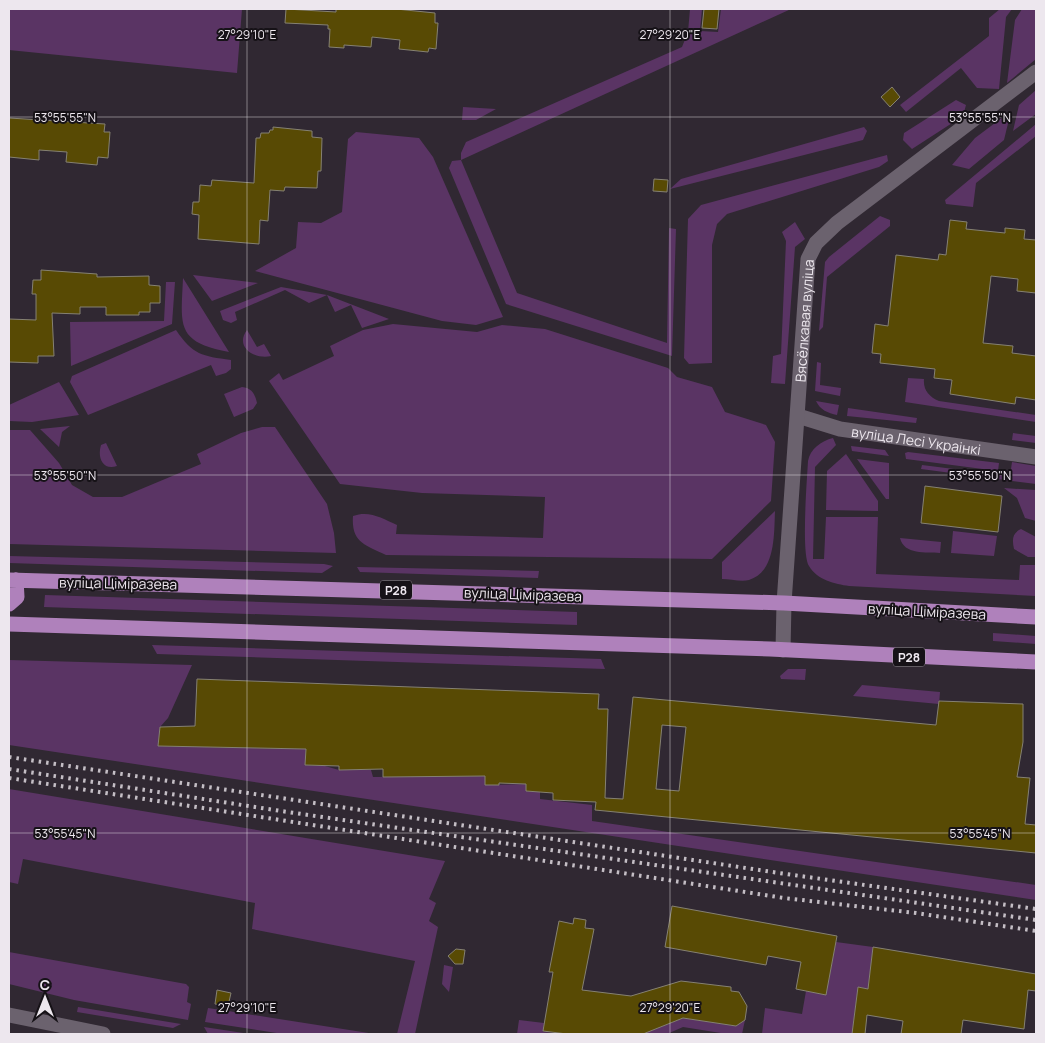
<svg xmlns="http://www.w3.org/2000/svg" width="1045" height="1043" font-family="Manrope,sans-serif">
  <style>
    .green { fill: #5a3464 }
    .building { fill: #584a04; stroke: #858173; fill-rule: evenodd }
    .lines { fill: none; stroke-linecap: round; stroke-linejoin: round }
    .minor { stroke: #6b626e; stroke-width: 15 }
    .major { stroke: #af81bb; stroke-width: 15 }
    .rail { stroke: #c4bec5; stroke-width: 4; stroke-dasharray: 2.5 5; stroke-linecap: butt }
    .ticks { fill: none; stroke: #ede7ee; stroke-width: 1; stroke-opacity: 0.45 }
    .labels { text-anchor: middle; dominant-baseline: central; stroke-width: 4; stroke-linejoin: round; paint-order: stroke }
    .shield { fill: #161217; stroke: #aca7ae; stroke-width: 1 }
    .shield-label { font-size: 12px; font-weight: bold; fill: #ede7ee }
    .street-label { font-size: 14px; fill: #ede7ee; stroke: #161217 }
    .ticks-label { font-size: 12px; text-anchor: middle; fill: #ede7ee; stroke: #161217; stroke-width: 4; stroke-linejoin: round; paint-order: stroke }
  </style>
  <rect width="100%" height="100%" fill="#302832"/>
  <!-- green -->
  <path class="green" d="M9,9H242L237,73L9,50Z
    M690,9H702L700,31L718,32L721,9H791L461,160L517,293L667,343L669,228L676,229L672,356L506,304L449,168L452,161L461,160V153L466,142L682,47L688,32Z
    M1000,9H1012L1006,17L999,89L977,88L961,68L906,112L900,105L989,36V18Z
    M1022,9H1036V59L1007,83L1015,20Z
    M1036,90V114L1013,131L1019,105Z
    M956,100L966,105L963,116L912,149L903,140L904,133Z
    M463,107L496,109L476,120H462Z
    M1011,111L1004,140L969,169L952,165L975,138Z
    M1036,124V136L976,183L973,207L946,204L945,200Z
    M864,127L867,131L863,140L670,189L681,179Z
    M356,132L419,138L433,157L503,317L476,325L442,321L255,271L296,248L298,222L321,223L342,212L348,139Z
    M887,155L888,161L879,167L727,214L717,224L712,245V363L689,364L684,358L688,219L701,205Z
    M880,216L890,220V226L827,277L823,327L819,331L825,262L829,257Z
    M795,222L805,239L795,247L785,384L771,383L773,356L781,354L786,241L782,232Z
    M193,275L258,283L212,301Z
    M183,278L229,352C175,342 181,325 183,278Z
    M166,282H175L172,324L71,366L70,322L164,321Z
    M281,287L327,295L389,319L362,328L351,305L335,312L327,295L309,303L285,290L235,312L237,320L231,323L223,320L220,311Z
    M393,324L477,332L502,325L545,329L668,368L677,377L712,387L725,412L766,425L775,442L771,501L712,559L386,555C365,545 351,542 353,516C369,510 382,518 397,525L396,534L543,538L545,497L422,493L340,484L269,381L279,373L283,380L334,356L330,346L363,330Z
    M176,330C193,355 202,356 231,360V369L226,373L216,376L211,365L88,415L70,382L72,376Z
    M247,330L257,347L264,344L271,356C255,360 234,347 247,330Z
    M817,362L821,363L820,385L841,388L840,396L815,391Z
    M908,378L924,379C923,390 929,397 939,401L1036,415V422L905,402Z
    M59,382L79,415L32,422L9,421V405Z
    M242,387C252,388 255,394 257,403L253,409L234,417L224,394Z
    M816,401L839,405L837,415C828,413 820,410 816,401Z
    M848,408L917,418L916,423L847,416Z
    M70,426L62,432L59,447L40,429Z
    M262,427H275L327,504L334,533L336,553L9,544V430H30L59,463L72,485L93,497H122L201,464L197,454L241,433Z
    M1013,433L1036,436V443L1012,440Z
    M833,438L836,445L815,467L813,559H824L826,517H878L876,574L1019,580L1020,565H1036V596L849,586C835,584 817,580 809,566C801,554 807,480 808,461C810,449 821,441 833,438Z
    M106,443L117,466C103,471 97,458 101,445Z
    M851,446L885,450L889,456L852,451Z
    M908,452L999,463L998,471L906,459L905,453Z
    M846,454L878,501V511L826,510L827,471Z
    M857,459L889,463V499H886Z
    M1012,462L1036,466V484L921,469L922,465L1010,476Z
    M1004,488L1036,490V521L1025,518L1017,498Z
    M775,511C774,533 776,572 749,580C741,582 730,579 722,579V562Z
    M1021,529L1036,537V557H1028L1014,549C1012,540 1012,533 1021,529Z
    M953,531L997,536L994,556L951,553Z
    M900,538L941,542L940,553C926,552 904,555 900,538Z
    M9,556L324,564L333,566L322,573L9,563Z
    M357,567L539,571L538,578L360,572Z
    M45,595L577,612V625L44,607Z
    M993,633L1036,636V644L993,641Z
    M152,645L601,659L605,669L157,654Z
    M9,660L192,665L168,718L160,727L158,746L306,749L305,765L325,766L339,770H371L373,777L485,776L486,785L526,784V791L540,792V799L592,805V821L1036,885V900L9,745Z
    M788,669H806L805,680L781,679L780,676Z
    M862,685L940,692L939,704L853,696Z
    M9,789L445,861L429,899L436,903L429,921L438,927L415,1034H397L415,961L252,929L255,903L23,859L18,884L9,882Z
    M836,942L873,947L868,989L858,987L852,1034H762L765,1008L802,1014L806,991L826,994Z
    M9,952L186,984L189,987L187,1002L191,1004L188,1020L74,1000L9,984Z
    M444,965L453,967L449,992L442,984Z
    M78,1007L181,1024L173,1028L77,1012Z
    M208,1008L228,1011L375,1034H283L205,1022Z
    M683,1018L736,1026L745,1020L742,1034H727L683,1027L667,1034H643Z
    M519,1020L544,1023L543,1032L567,1034H517Z
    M204,1027L250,1034H208Z"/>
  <!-- building -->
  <path class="building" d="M286,9L336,12V9H396L435,13V23H438L436,49L429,48L428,52L399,49L400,40L372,37L371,47L344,45V48L329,47L330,29H328V25L285,23Z
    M704,9H719L717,29L702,28Z
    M892,87L900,97L890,107L881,97Z
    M9,118L105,124L104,132H110L108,158L98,157L97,165L66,162L67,152L39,150V160L9,157Z
    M273,127L312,131V137L322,138L321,171H318L317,188L285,187L284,191L270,190L268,221L260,220L259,244L198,239L199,215L192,214L193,202H199L200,185L211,186L212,180L254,183L256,138H260L261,133H269L270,130H273Z
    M654,179L668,180L667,192L653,191Z
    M950,220L967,222L966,229L1005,233V228L1025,230L1024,239L1036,240V293L1017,291L1018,279L991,276L983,343L1013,346L1012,353L1036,356V400L1016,397L1015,404L950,394L952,380L934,378L935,369L880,363L881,354L872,353L875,324L888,326L896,255L938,260L939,254L946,255Z
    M41,270L97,274V277L149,276V285L160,286V303H150V312H139V315H106V307H80V314L52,313L54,356H38V363L9,362V319L36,320V294H32L33,280H41Z
    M925,486L1002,496L998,532L921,523Z
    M197,679L599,694L598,709H608L605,798L623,799L633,697L936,725L939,701L1023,704V742L1017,777L1030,778L1025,824L1036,825V853L595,810L596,802L553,800V793L526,791V784L499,783V785H485V776L383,777V769L339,770V766L305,765L306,749L158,746L160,727L195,726ZM662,725L686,727L679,791L656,789Z
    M672,906L837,936L826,995L796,989L801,962L768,956L766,965L665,947Z
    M574,918L586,920L585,928L594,929L582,990L631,996L681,981L731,987V991L739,992L747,1006L745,1020L736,1026L683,1018L643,1034H567L543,1031L553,972H549L559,921L573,924Z
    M873,947L1036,974V991L1028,990L1024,1029L963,1020L961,1034H901L903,1021L867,1015L865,1034H852L858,987L868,989Z
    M456,949L465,950L463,964H455L448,956Z
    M217,990L231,993L228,1006L215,1004Z"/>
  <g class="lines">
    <!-- minor -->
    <g class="minor">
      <path id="s1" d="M798,416L840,429L1036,457"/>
      <path id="s2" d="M783,650L784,603L808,259L816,243L837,223L1036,72"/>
      <path d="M9,1015L103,1034"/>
    </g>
    <!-- major -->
    <path class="major" d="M9,580L784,603L1036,617
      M9,604L17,597L16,580
      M9,624L770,649L1036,662"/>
    <!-- rail -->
    <path class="rail" d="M9,757L779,873L1036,909
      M9,769L281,811L1036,920
      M9,778L784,898L916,913L1036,931"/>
  </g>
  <!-- ticks -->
  <path class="ticks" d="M247,9V1034M670,9V1034M9,117H1036M9,475H1036M9,833H1036"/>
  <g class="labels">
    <!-- shield labels -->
    <g class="shield">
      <rect x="380" y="580.5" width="32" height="19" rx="4"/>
      <rect x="893" y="647.5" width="32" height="19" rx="4"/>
    </g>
    <g class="shield-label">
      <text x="396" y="590">Р28</text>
      <text x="909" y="657">Р28</text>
    </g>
    <!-- street labels -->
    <g class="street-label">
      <text stroke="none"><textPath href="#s2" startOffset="330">Вясёлкавая вуліца</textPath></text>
      <text stroke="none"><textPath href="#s1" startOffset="121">вуліца Лесі Украінкі</textPath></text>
      <text transform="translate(118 583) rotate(1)">вуліца Ціміразева</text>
      <text transform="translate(523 594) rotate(2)">вуліца Ціміразева</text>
      <text transform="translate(927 611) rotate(3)">вуліца Ціміразева</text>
    </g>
  </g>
  <g class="ticks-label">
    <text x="247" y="39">27°29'10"E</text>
    <text x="670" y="39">27°29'20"E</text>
    <text x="65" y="122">53°55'55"N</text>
    <text x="980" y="122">53°55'55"N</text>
    <text x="65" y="480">53°55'50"N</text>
    <text x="980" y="480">53°55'50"N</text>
    <text x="65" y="838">53°55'45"N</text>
    <text x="980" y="838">53°55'45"N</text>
    <text x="247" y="1012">27°29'10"E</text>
    <text x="670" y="1012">27°29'20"E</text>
  </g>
  <!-- border -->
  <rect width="1045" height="1043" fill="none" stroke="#ede7ee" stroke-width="20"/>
  <!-- north arrow -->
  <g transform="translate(45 998)" stroke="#161217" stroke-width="4" paint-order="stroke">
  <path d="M0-4L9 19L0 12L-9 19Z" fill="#ede7ee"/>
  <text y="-8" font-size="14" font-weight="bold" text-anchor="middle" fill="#ede7ee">С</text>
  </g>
</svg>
